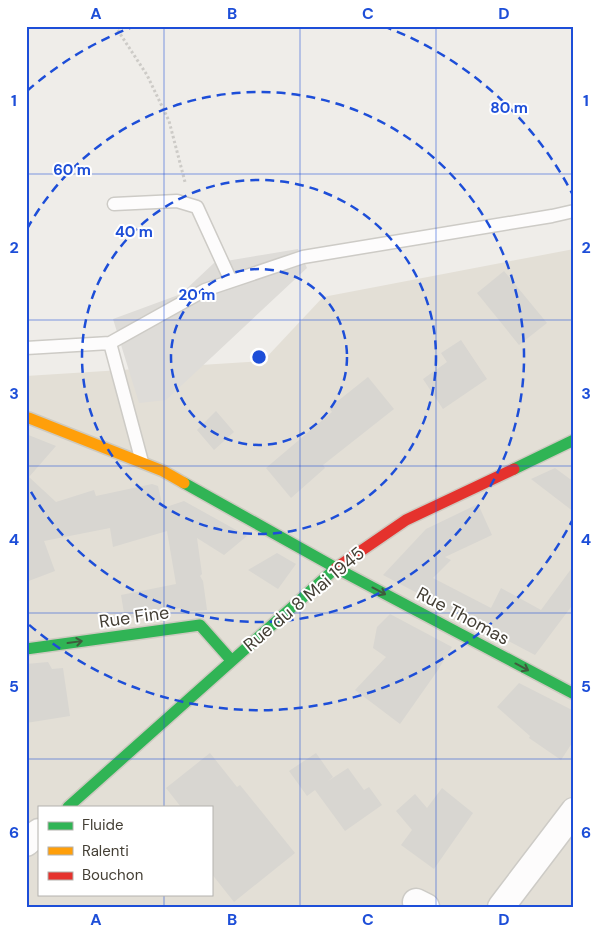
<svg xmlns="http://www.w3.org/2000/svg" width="600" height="933" font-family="'DM Sans',sans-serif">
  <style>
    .residential { fill: #e3dfd6; fill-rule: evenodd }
    .parking { fill: #dedcd8 }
    .building { fill: #d8d6d1 }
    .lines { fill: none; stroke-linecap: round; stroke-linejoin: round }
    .lane-casing { stroke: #cdcbc6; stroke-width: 15 }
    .street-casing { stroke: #cdcbc6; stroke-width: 29 }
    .fast-casing { stroke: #cecac0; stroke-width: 14 }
    .slow-casing { stroke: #cecac0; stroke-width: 14 }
    .jam-casing { stroke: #cecac0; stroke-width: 14 }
    .path { stroke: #cdcbc7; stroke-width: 3; stroke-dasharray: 2.5 2.5; stroke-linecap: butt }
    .lane { stroke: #fdfcfc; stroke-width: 12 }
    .street { stroke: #fdfcfc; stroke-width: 26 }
    .fast { stroke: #30b455; stroke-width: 11 }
    .slow { stroke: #ff9f0a; stroke-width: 11 }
    .jam { stroke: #e5322d; stroke-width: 11 }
    .oneway { stroke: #3f5c3d }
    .grid { fill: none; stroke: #1d4ed8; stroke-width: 1; stroke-opacity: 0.55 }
    .ring { fill: none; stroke: #1d4ed8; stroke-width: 2.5; stroke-dasharray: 9 6 }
    .labels { text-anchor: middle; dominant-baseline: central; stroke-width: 4; stroke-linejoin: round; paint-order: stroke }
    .street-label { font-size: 18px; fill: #443f35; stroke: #fff }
    .centre { fill: #1d4ed8; stroke: #fff; stroke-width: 2.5 }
    .ring-label { font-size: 15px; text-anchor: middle; font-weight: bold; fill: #1d4ed8; stroke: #fff; stroke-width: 4; stroke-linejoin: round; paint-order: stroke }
    .neatline { fill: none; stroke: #1d4ed8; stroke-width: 2 }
    .grid-label { font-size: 16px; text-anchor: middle; font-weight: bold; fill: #1d4ed8 }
  </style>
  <rect width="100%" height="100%" fill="#efede9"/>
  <!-- residential -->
  <path class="residential" d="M574,249V907H26V376L263,361L323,297ZM39,807H211V894H39Z"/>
  <!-- parking -->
  <path class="parking" d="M298,249L307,268L166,400L139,403L113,319L181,294L214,263Z"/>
  <!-- building -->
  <path class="building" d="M504,271L547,323L519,345L477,293Z
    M461,340L487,379L443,409L423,379L447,362L441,353Z
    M368,377L394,409L323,465L325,468L291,498L266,468L332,412L329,408Z
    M216,411L234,432L214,450L197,430Z
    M26,434L56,446L29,477L56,502L94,490L96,496L152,484L158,486L163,508L184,501L247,536L224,555L197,538L202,574L200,576L203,581L207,610L181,612L180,608L125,619L121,595L176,584L167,531L113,547L110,528L44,541L55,571L26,582Z
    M555,468L574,482V512L531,479Z
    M478,504L492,535L445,557L451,560L433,578L491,608L501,588L541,610L574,565V603L535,655L383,575L426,529Z
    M277,553L296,564L278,589L248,570Z
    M390,614L452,647L438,670L400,724L355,690L386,657L373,648L377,627Z
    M48,662L52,669L63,668L70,716L26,723V664Z
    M519,683L574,711V740L561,760L529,738L530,736L497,707Z
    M210,753L237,787L240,785L295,853L234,902L211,873V807H181L166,788Z
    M316,753L333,777L328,781L348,768L364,790L369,787L382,805L345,831L315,790L307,796L289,771Z
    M442,788L473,813L434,869L401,845L412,830L396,811L415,794L427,808Z"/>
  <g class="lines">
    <defs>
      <path id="lane" d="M114,204L177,201L197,207L231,281
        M110,343L142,462
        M26,348L110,343L205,290L303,257L552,216L574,211"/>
      <path id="street" d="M26,843L39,832
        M416,902L426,907
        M501,907L574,811"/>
      <path id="fast" d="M514,469L574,440
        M184,483L336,568L574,694
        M26,649L200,625L231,660
        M68,807L336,568"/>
      <path id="slow" d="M29,418L163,471L184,483"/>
      <path id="jam" d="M336,568L406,520L514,469"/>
    </defs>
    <!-- lane casing -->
    <use href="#lane" class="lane-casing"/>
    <!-- street casing -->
    <use href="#street" class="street-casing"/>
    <!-- fast casing -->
    <use href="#fast" class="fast-casing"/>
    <!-- slow casing -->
    <use href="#slow" class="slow-casing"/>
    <!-- jam casing -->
    <use href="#jam" class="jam-casing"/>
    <!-- path -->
    <path class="path" d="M115,26L147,75L169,121L185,182"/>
    <!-- lane -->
    <use href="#lane" class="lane"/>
    <!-- street -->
    <use href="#street" class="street"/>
    <!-- fast -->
    <use href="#fast" class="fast"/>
    <!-- slow -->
    <use href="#slow" class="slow"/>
    <!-- jam -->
    <use href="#jam" class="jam"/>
  </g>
  <!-- one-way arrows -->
  <defs><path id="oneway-shaft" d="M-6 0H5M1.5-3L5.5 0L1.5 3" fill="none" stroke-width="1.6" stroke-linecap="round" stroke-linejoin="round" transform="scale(1.25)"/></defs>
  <g class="oneway">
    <use href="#oneway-shaft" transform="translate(379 591) rotate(28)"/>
    <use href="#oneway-shaft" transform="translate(75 642) rotate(-8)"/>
    <use href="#oneway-shaft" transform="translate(522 667) rotate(28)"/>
  </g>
  <!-- grid -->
  <path class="grid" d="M164,26V807M300,26V907M436,26V907M26,174H574M26,320H574M26,466H574M26,613H574M26,759H574M164,894V907"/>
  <!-- distance rings -->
  <g class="ring">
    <circle cx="259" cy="357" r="88"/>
    <circle cx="259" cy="357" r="177"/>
    <path d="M27 229A265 265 0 1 1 27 485"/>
    <path d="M574 517A353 353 0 0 1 27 623M27 91A353 353 0 0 1 135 26M383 26A353 353 0 0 1 574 197"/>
  </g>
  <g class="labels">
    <!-- street labels -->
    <g class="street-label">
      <text transform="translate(304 599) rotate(-40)">Rue du 8 Mai 1945</text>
      <text transform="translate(463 616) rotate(28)">Rue Thomas</text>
      <text transform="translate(134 617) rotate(-8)">Rue Fine</text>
    </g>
  </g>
  <circle cx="259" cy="357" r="8" class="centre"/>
  <g class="ring-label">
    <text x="509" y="113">80 m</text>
    <text x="72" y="175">60 m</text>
    <text x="134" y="237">40 m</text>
    <text x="197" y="300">20 m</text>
  </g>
  <!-- border -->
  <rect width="600" height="933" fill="none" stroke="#ffffff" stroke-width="55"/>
  <!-- legend -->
  <rect x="38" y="806" width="175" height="90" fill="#ffffff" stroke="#b4b2ae"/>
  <rect x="48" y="822" width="25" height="8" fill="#30b455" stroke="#b4b2ae"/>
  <text x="82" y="830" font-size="15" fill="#443f35">Fluide</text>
  <rect x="48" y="847" width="25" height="8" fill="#ff9f0a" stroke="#b4b2ae"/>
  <text x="82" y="856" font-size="15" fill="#443f35">Ralenti</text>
  <rect x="48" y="872" width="25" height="8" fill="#e5322d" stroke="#b4b2ae"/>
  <text x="82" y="880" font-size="15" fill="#443f35">Bouchon</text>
  <rect x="28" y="28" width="544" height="878" class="neatline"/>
  <g class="grid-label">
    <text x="96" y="19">A</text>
    <text x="232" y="19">B</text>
    <text x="368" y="19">C</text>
    <text x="504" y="19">D</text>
    <text x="14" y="106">1</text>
    <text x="586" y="106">1</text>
    <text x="14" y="253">2</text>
    <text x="586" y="253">2</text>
    <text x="14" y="399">3</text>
    <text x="586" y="399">3</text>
    <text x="14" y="545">4</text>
    <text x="586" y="545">4</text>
    <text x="14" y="692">5</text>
    <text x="586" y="692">5</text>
    <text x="14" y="838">6</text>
    <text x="586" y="838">6</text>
    <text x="96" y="925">A</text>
    <text x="232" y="925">B</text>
    <text x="368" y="925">C</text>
    <text x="504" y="925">D</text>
  </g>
</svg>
